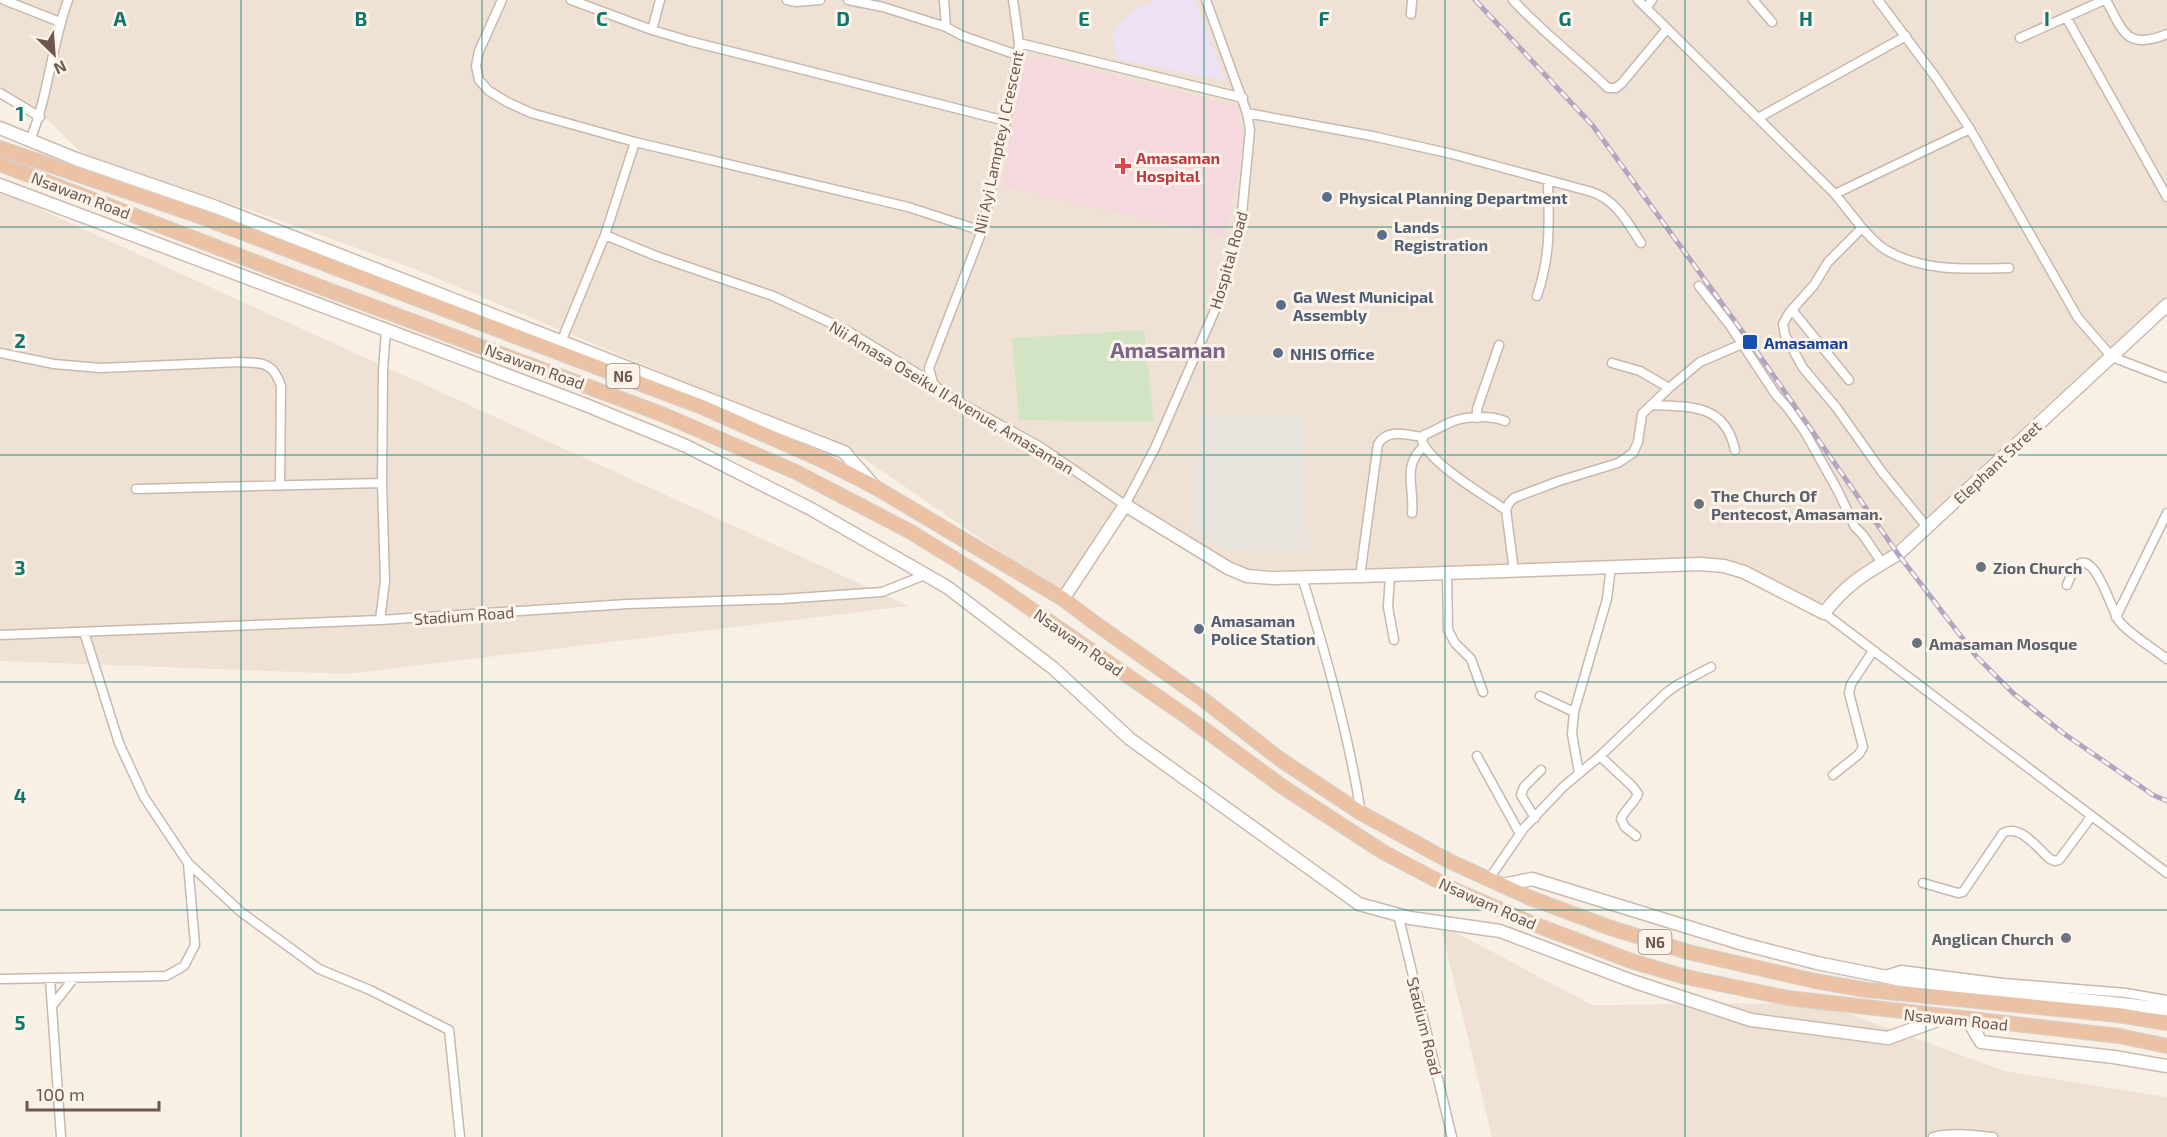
<svg xmlns="http://www.w3.org/2000/svg" width="2167" height="1137" font-family="'Exo 2',sans-serif">
  <style>
    .residential { fill: #efe2d4 }
    .industrial { fill: #e9e3de }
    .education { fill: #ede2f5 }
    .medical { fill: #f5d9de }
    .green { fill: #d3e4c5 }
    .lines { fill: none; stroke-linecap: round; stroke-linejoin: round }
    .minor-casing { stroke: #c8b8ad; stroke-width: 11 }
    .secondary-casing { stroke: #cdbaae; stroke-width: 15 }
    .trunk-casing { stroke: #d6d0cd; stroke-width: 16 }
    .minor { stroke: #fff; stroke-width: 8 }
    .secondary { stroke: #fff; stroke-width: 12 }
    .trunk { stroke: #ecc2a5; stroke-width: 14 }
    .rail-casing { stroke: #b2a5c0; stroke-width: 5 }
    .rail { stroke: #fcf4ea; stroke-width: 3; stroke-dasharray: 9; stroke-linecap: butt }
    .grid { fill: none; stroke: #0f766e; stroke-width: 1.5; stroke-opacity: 0.55 }
    .health-dot { fill: #e0444e; stroke: #fcf4ea; stroke-width: 2 }
    .service-dot { fill: #5c6f8a; stroke: #fcf4ea; stroke-width: 2 }
    .transit-dot { fill: #1a4fb4; stroke: #fcf4ea; stroke-width: 2 }
    .worship-dot { fill: #6b7280; stroke: #fcf4ea; stroke-width: 2 }
    .labels { text-anchor: middle; dominant-baseline: central; stroke-width: 6; stroke-linejoin: round; paint-order: stroke }
    .shield { fill: #fcf4ea; stroke: #99877d; stroke-width: 1.5 }
    .shield-label { font-size: 15px; font-weight: bold; fill: #6e584e }
    .street-label { font-size: 16px; fill: #6e584e; stroke: #fcf4ea }
    .health-label { font-size: 16px; font-weight: bold; fill: #be3a42; stroke: #fcf4ea; text-anchor: start }
    .service-label { font-size: 16px; font-weight: bold; fill: #4e5e75; stroke: #fcf4ea; text-anchor: start }
    .transit-label { font-size: 16px; font-weight: bold; fill: #164399; stroke: #fcf4ea; text-anchor: start }
    .worship-label { font-size: 16px; font-weight: bold; fill: #5b616d; stroke: #fcf4ea; text-anchor: start }
    .district-label { font-size: 22px; font-weight: bold; fill: #7c668a; stroke: #fcf4ea }
    .grid-label { font-size: 20px; text-anchor: middle; font-weight: bold; fill: #0f766e; stroke: #fcf4ea; stroke-width: 6; stroke-linejoin: round; paint-order: stroke }
  </style>
  <rect width="100%" height="100%" fill="#f9f0e5"/>
  <!-- residential -->
  <path class="residential" d="M0,0H2167V296L2044,408L1889,552L1820,602L1732,563L1705,558L1553,565L1298,570L1246,569L1221,557L1123,499L1061,594L853,451L818,433L778,421L415,269L256,212L85,156L48,120L0,90Z
    M0,191L909,606L348,674L0,661Z
    M1440,924L1592,1005L1820,1003L2004,1071L2167,1097V1137H1492Z"/>
  <!-- industrial -->
  <path class="industrial" d="M1199,415L1305,417L1309,552L1226,550L1193,531Z"/>
  <!-- education -->
  <path class="education" d="M1157,0H1195L1225,80L1116,59L1112,31L1136,8Z"/>
  <!-- medical -->
  <path class="medical" d="M1034,56L1237,106L1244,145L1225,237L1002,186L1024,61Z"/>
  <!-- green -->
  <path class="green" d="M1144,330L1154,422L1019,420L1012,338Z"/>
  <g class="lines">
    <defs>
      <path id="minor" d="M4,0L60,22
        M502,0L479,51L476,66L479,80L489,91L507,102L531,113L635,142L908,207L982,231
        M571,0L652,30L689,41L1006,121
        M787,0L796,2L820,0
        M848,0L883,7L946,27
        M944,0L946,27L963,36L1017,55
        M1513,0C1542,32 1577,58 1608,88H1616L1622,83L1666,30
        M1638,0L1835,194L1862,228L1828,262L1814,285L1789,313L1783,324L1785,335L1803,368L1836,407L1882,472L1927,527
        M1753,0L1772,22
        M1878,0L1937,79L1970,129L2078,318L2112,357L2167,378
        M2106,0C2123,31 2126,51 2167,34
        M1647,7L1652,0
        M1411,14L1412,0
        M2066,17L2167,197
        M652,30L660,0
        M2020,38L2104,0
        M1019,43L1243,98
        M0,93L40,117
        M1247,113L1372,136L1452,154L1592,192C1616,200 1628,223 1641,243
        M1758,118L1906,36
        M30,140C49,95 51,46 68,0
        M1835,194L1970,129
        M1862,228C1869,235 1877,245 1886,250C1923,272 1968,269 2009,268
        M605,235L656,256L773,296L846,330L933,383L944,394L1039,446L1125,505L1155,448L1215,310L1241,224L1250,130L1247,113L1206,0
        M1699,286L1729,324L1776,395L1787,407L1805,432L1838,491L1855,527L1863,535L1882,563
        M1537,296C1551,255 1549,223 1548,180
        M1792,310L1849,380
        M561,342L605,235L635,142
        M0,353L54,364L100,368L240,362C263,363 273,362 281,386L280,486
        M1612,363L1640,371L1669,388
        M933,383L929,368L982,231L1006,121L1019,43L1013,0
        M1651,405C1690,407 1725,403 1735,450
        M1477,418V409L1499,345
        M1505,421C1490,415 1466,416 1451,422C1442,426 1434,431 1424,435L1422,441C1432,465 1484,495 1506,510
        M136,489L382,483
        M1412,513C1415,487 1401,467 1424,446
        M1514,571L1506,510L1509,503L1514,498L1559,481L1618,463L1633,453L1638,442L1642,414L1669,388L1700,362L1742,344
        M1447,573L1448,630L1455,643L1471,659L1483,692
        M1390,575L1388,607L1394,640
        M1360,576L1378,444C1388,428 1406,435 1422,437
        M1302,577C1326,655 1348,732 1361,813
        M2067,585C2069,580 2072,573 2075,568C2093,543 2112,612 2119,621C2129,634 2153,648 2167,659
        M1824,613L2167,873
        M2116,617L2167,513
        M380,620L385,581L382,483L383,370L386,330
        M84,632L119,743L144,797L188,863L241,912L319,969L370,990L449,1030L460,1137
        M0,635L380,620L628,604L781,599L882,592L925,575
        M1540,696L1574,712
        M1477,756L1520,834
        M1600,756L1633,787L1638,794C1634,804 1625,809 1621,819L1625,827L1636,836
        M1579,773L1572,734L1574,712L1607,599L1611,566
        M1833,775L1859,754L1863,747L1849,693L1851,684L1873,651
        M1535,818L1521,795L1524,787L1541,770
        M1489,879L1524,828L1563,787L1600,756L1666,693L1677,685L1711,667
        M1923,883L1958,893L1963,892L2003,833C2021,824 2037,848 2050,859L2055,861L2059,860L2091,817
        M1398,914L1452,1137
        M1885,975L1901,970L2003,983L2126,993L2167,1000
        M0,979L166,976L184,966L195,945L188,863
        M50,979L61,1137
        M52,1006L74,978
        M1933,1137C1952,1132 1973,1135 1993,1137"/>
      <path id="secondary" d="M0,128L76,159L216,207L844,452L874,486
        M0,185L581,403L686,446L811,509L947,587L1053,668L1130,739L1359,904L1410,918L1500,931L1632,981L1751,1020L1888,1038L1946,1017
        M1063,599L1125,505L1228,568L1247,576L1273,578L1360,576L1700,564L1724,566L1744,572L1824,613C1847,583 1866,573 1898,554L2167,305
        M1503,885L1532,879L1743,944L1817,963L1902,980L2167,1009
        M1968,1020L1981,1042L2114,1057L2167,1066"/>
      <path id="trunk" d="M0,148L199,216L702,407L824,461L875,487L1063,599L1092,621L1200,697L1281,760L1361,813L1449,861L1528,897L1608,927L1688,952L1815,981L1867,990L2118,1015L2167,1023
        M0,164L315,285L664,415L796,472L909,531L992,582L1190,719L1283,787L1383,852L1457,891L1531,923L1634,962L1686,977L1788,998L2119,1036L2167,1046"/>
    </defs>
    <!-- minor casing -->
    <use href="#minor" class="minor-casing"/>
    <!-- secondary casing -->
    <use href="#secondary" class="secondary-casing"/>
    <!-- trunk casing -->
    <use href="#trunk" class="trunk-casing"/>
    <!-- minor -->
    <use href="#minor" class="minor"/>
    <!-- secondary -->
    <use href="#secondary" class="secondary"/>
    <!-- trunk -->
    <use href="#trunk" class="trunk"/>
    <defs>
      <path id="rail" d="M1475,0L1593,126L1750,342L1898,554L1976,656L2013,693L2063,733L2153,795L2167,801"/>
    </defs>
    <!-- rail casing -->
    <use href="#rail" class="rail-casing"/>
    <!-- rail -->
    <use href="#rail" class="rail"/>
  </g>
  <!-- grid -->
  <path class="grid" d="M241,0V1137M482,0V1137M722,0V1137M963,0V1137M1204,0V1137M1445,0V1137M1685,0V1137M1926,0V1137M0,227H2167M0,455H2167M0,682H2167M0,910H2167"/>
  <!-- markers -->
  <path class="health-dot" d="M1120 157h6v6h6v6h-6v6h-6v-6h-6v-6h6z"/>
  <g class="service-dot">
    <circle cx="1327" cy="197" r="6"/>
    <circle cx="1382" cy="235" r="6"/>
    <circle cx="1281" cy="305" r="6"/>
    <circle cx="1278" cy="353" r="6"/>
    <circle cx="1199" cy="629" r="6"/>
  </g>
  <rect class="transit-dot" x="1742" y="334" width="16" height="16" rx="3"/>
  <g class="worship-dot">
    <circle cx="1699" cy="504" r="6"/>
    <circle cx="1981" cy="567" r="6"/>
    <circle cx="1917" cy="643" r="6"/>
    <circle cx="2066" cy="938" r="6"/>
  </g>
  <g class="labels">
    <!-- shield labels -->
    <g class="shield">
      <rect x="606.5" y="364" width="33" height="24" rx="4.5"/>
      <rect x="1638.5" y="930" width="33" height="24" rx="4.5"/>
    </g>
    <g class="shield-label">
      <text x="623" y="376">N6</text>
      <text x="1655" y="942">N6</text>
    </g>
    <!-- street labels -->
    <g class="street-label">
      <text transform="translate(998 142) rotate(-78)">Nii Ayi Lamptey I Crescent</text>
      <text transform="translate(81 195) rotate(21)">Nsawam Road</text>
      <text transform="translate(1228 260) rotate(-74)">Hospital Road</text>
      <text transform="translate(535 366) rotate(20)">Nsawam Road</text>
      <text transform="translate(952 397) rotate(31)">Nii Amasa Oseiku II Avenue, Amasaman</text>
      <text transform="translate(1997 462) rotate(-43)">Elephant Street</text>
      <text transform="translate(464 615) rotate(-4)">Stadium Road</text>
      <text transform="translate(1079 642) rotate(35)">Nsawam Road</text>
      <text transform="translate(1488 903) rotate(24)">Nsawam Road</text>
      <text transform="translate(1956 1019) rotate(6)">Nsawam Road</text>
      <text transform="translate(1425 1026) rotate(76)">Stadium Road</text>
    </g>
    <!-- health labels -->
    <g class="health-label">
      <text x="1136" y="157">Amasaman<tspan x="1136" dy="18">Hospital</tspan></text>
    </g>
    <!-- service labels -->
    <g class="service-label">
      <text x="1339" y="197">Physical Planning Department</text>
      <text x="1394" y="226">Lands<tspan x="1394" dy="18">Registration</tspan></text>
      <text x="1293" y="296">Ga West Municipal<tspan x="1293" dy="18">Assembly</tspan></text>
      <text x="1290" y="353">NHIS Office</text>
      <text x="1211" y="620">Amasaman<tspan x="1211" dy="18">Police Station</tspan></text>
    </g>
    <!-- transit labels -->
    <g class="transit-label">
      <text x="1764" y="342">Amasaman</text>
    </g>
    <!-- worship labels -->
    <g class="worship-label">
      <text x="1711" y="495">The Church Of<tspan x="1711" dy="18">Pentecost, Amasaman.</tspan></text>
      <text x="1993" y="567">Zion Church</text>
      <text x="1929" y="643">Amasaman Mosque</text>
      <text x="2054" y="938" text-anchor="end">Anglican Church</text>
    </g>
    <!-- district labels -->
    <g class="district-label">
      <text x="1168" y="349">Amasaman</text>
    </g>
  </g>
  <g class="grid-label">
    <text x="120" y="26">A</text>
    <text x="361" y="26">B</text>
    <text x="602" y="26">C</text>
    <text x="843" y="26">D</text>
    <text x="1084" y="26">E</text>
    <text x="1324" y="26">F</text>
    <text x="1565" y="26">G</text>
    <text x="1806" y="26">H</text>
    <text x="2047" y="26">I</text>
    <text x="20" y="121">1</text>
    <text x="20" y="348">2</text>
    <text x="20" y="575">3</text>
    <text x="20" y="803">4</text>
    <text x="20" y="1030">5</text>
  </g>
  <!-- north arrow -->
  <g transform="translate(54 54) rotate(155)" stroke="#fcf4ea" stroke-width="4.5" paint-order="stroke">
  <path d="M0-4.5L10 22L0 15L-10 22Z" fill="#6e584e"/>
  <text y="-9" font-size="16" font-weight="bold" text-anchor="middle" fill="#6e584e">N</text>
  </g>
  <!-- scale -->
  <path d="M27 1101v9h132v-9" fill="none" stroke="#6e584e" stroke-width="3"/>
  <text x="36" y="1101" font-size="18" fill="#6e584e" stroke="#fcf4ea" stroke-width="4.5" paint-order="stroke">100 m</text>
</svg>
